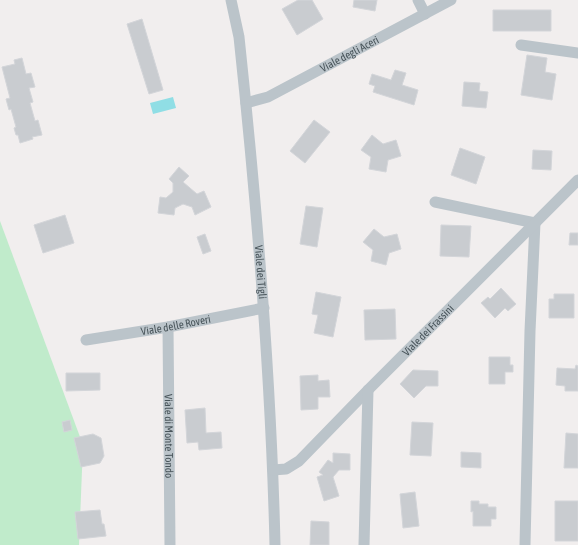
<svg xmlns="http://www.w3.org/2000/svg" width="578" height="545" font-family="'Asap Condensed',sans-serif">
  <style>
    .green { fill: #c0ebcb }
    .water { fill: #90dee5 }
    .building { fill: #c9ccd0; stroke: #d3d5d9 }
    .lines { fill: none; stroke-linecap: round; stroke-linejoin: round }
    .minor { stroke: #bbc4ca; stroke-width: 11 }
    .labels { text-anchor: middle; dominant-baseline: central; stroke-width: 4; stroke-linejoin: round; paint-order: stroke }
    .street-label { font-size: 11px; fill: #48545a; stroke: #fff }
  </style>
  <rect width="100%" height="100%" fill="#f1eeee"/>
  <!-- green -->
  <path class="green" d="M0,221L83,445L79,545H0Z"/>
  <!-- water -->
  <path class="water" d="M173,97L176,108L153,114L150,103Z"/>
  <!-- building -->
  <path class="building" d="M298,0H312L323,19L297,35L282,9Z
    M354,0H377L375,11L353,7Z
    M493,10H551V31H493Z
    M142,19L163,90L149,94L127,24Z
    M527,55L547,58L545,72L556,74L552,100L521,95Z
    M22,58L26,74L31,73L35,87L29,88L33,102L30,103L35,121L38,120L42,135L32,137L33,139L20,143L18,135H16L14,128L16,127L11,109L9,110L6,99L10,98L2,67L15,64L14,60Z
    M395,70L406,73L402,85L418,90L414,105L373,92L375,86L369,84L372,74L391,80Z
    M464,82L480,83L479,91L488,92L486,108L462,106Z
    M314,120L330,132L305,163L290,151Z
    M372,135L383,144L396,140L401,156L388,160L386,172L369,169L371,157L361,150Z
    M460,148L485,157L476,184L451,175Z
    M533,150L552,151L551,170L532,169Z
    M179,167L189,176L183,182L197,194L204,191L211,207L195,215L192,207L183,204L175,208L174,215L158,213L160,197L166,198L173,192V183L169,179Z
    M306,206L323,208L317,247L300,244Z
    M65,215L74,243L43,253L34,225Z
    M441,225L471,226L469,257L440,256Z
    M374,229L384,237L397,234L401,249L389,253L386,265L371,261L373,250L363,242Z
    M570,233H578V245H569Z
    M205,234L211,251L203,254L197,237Z
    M501,288L516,304L508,311L505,308L495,318L481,303L488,297L490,299Z
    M316,292L341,297L333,337L314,333L318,315L312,314Z
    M554,294H574V318H549V299H554Z
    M395,309L396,339L365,340L364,310Z
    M489,357H510V365H513V372H505V384H489Z
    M576,365L578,366V391H565V386L556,385L557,368L575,369Z
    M413,370L438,371V386H426L414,398L400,384Z
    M66,373H100V390L66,391Z
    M318,375V381L329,380L330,397H318V409L301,410L300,376Z
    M205,408L206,433L221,432L222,448L199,450L198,442L187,443L185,410Z
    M70,420L72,430L64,432L62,422Z
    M412,422L433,423L431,456L410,455Z
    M566,433L578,434V468H564Z
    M93,434L101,438L104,456L100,463L81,467L74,438Z
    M461,452L481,453V468L461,467Z
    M333,453L350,454V470H339L333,477L339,496L324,501L317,477L323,475L319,472L328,460L333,463Z
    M415,492L419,526L403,528L400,494Z
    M471,501H479V504H488V507H496V519H491V526H473V511L471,512Z
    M555,501H578V541H555Z
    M100,510L102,524H104L106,536L78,539L75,512Z
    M311,521L329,522V545H310Z"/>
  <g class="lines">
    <!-- minor -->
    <g class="minor">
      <path id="s1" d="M231,0L239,37C257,206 271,375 275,545"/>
      <path d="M418,0L425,14"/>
      <path d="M521,45L578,53"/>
      <path id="s2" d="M246,103L268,97L451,0"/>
      <path d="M435,202L535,223L530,331L525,545"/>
      <path id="s3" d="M168,327L170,545"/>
      <path id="s4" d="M86,340L168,327L264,308"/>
      <path id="s5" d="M273,470L286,469L299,461L368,390L578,180"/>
      <path d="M364,545L368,390"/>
    </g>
  </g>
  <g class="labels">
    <!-- street labels -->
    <g class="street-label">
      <text stroke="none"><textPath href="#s2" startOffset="115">Viale degli Aceri</textPath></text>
      <text stroke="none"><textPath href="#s1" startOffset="274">Viale dei Tigli</textPath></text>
      <text stroke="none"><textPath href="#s4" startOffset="91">Viale delle Roveri</textPath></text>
      <text stroke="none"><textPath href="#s5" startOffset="212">Viale dei Frassini</textPath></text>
      <text stroke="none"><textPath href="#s3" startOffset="109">Viale di Monte Tondo</textPath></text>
    </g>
  </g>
</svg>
